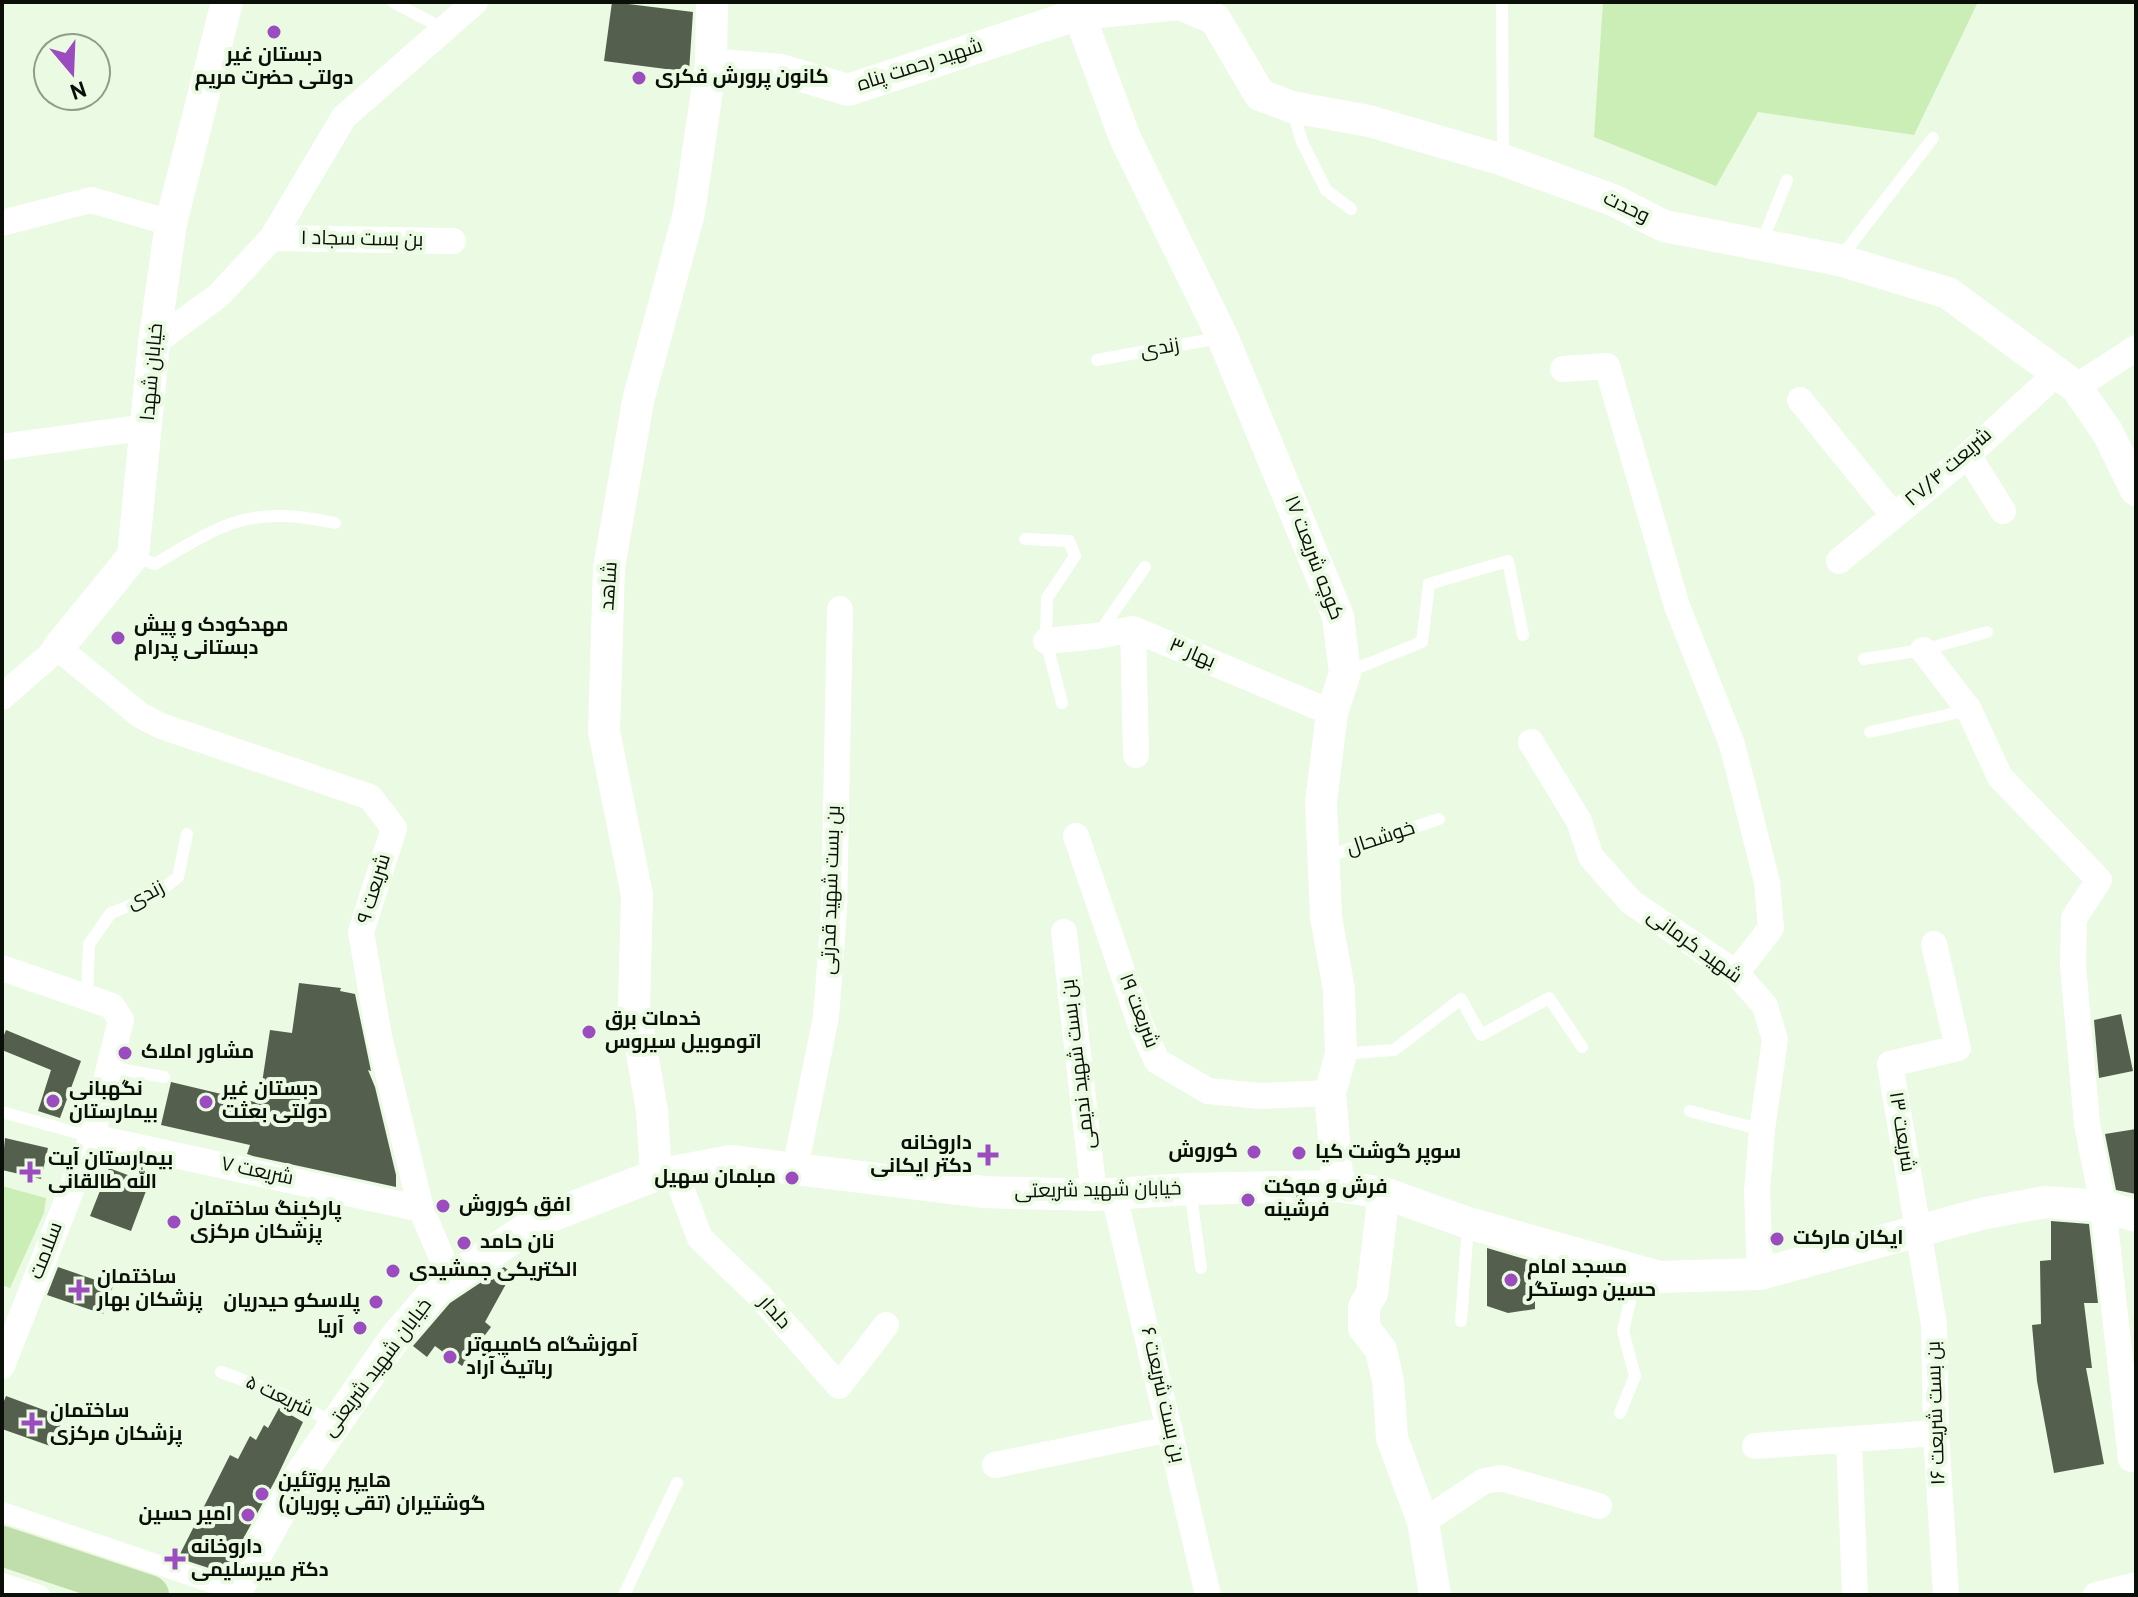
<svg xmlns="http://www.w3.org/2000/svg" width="2138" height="1597" font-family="Overpass,Cairo,sans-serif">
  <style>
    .green { fill: #cbeeb6 }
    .building { fill: #54604d }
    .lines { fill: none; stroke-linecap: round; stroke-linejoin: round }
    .service { stroke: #fff; stroke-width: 12 }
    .pedestrian { stroke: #fff; stroke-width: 20 }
    .minor { stroke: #fff; stroke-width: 26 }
    .tertiary { stroke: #fff; stroke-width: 32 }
    .primary { stroke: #bfdeab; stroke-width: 40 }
    .poi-dot { fill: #9b4dbf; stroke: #ebfae3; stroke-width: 3 }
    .labels { text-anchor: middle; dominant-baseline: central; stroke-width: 8; stroke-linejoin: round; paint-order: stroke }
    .poi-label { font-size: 20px; font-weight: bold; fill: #0a0f08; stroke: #ebfae3; text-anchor: start }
    .street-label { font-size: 20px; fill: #0a0f08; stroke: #ebfae3 }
  </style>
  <rect width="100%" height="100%" fill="#ebfae3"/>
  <!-- green -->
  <path class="green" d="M1603,2H1973L1977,4L1914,135L1758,112L1716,186L1594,137Z
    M2,1186L46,1198L44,1213L10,1288L2,1285Z"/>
  <!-- building -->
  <path class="building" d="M612,2L693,12L689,72L604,61Z
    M299,983L341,988L340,991L355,994L371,1071L368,1070L375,1087L396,1175V1187L253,1156L247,1154L250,1145L161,1125L171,1082L259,1103L270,1030L292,1033Z
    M2121,1014L2133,1071L2099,1078L2094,1020Z
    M6,1030L81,1061L60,1118L38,1111L51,1070L2,1050V1040Z
    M2136,1129V1194L2116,1190L2105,1134Z
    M5,1138L48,1148L41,1179L2,1170Z
    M109,1168L149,1183L131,1231L90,1216Z
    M2051,1221L2089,1224L2098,1303H2084L2092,1368H2086L2104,1464L2054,1473L2037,1381L2032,1325L2041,1324L2040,1261L2051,1260Z
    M1487,1248L1535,1262V1309L1508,1313L1487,1306Z
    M58,1267L113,1286L103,1314L47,1295Z
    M504,1267L512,1273L485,1322L491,1327L462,1366L435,1346L427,1357L413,1346L450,1303Z
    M6,1396L63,1417L53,1447L2,1429V1406Z
    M279,1408L303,1422L276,1479L226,1570L221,1572L178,1558L230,1455L238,1459L250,1436L256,1440L264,1425L268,1428Z"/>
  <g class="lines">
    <!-- service -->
    <path class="service" d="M393,2L442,28
      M1502,2L1503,157
      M1293,111L1302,142L1326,190L1351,209
      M1762,242L1787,180
      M1841,257L1933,138
      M1097,360L1219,338
      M1025,539L1069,541L1075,556L1047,598L1046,641L1062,703
      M133,556L155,564C225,522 251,505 335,523
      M1099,633L1145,567
      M1864,659L1923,650L1987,632
      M1345,673L1422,642L1429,584L1508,561L1523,635
      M1870,732L1969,710
      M1326,857L1439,819
      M87,997L89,944L111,913L154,896L178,877L187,834
      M1341,1054L1394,1050L1461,999L1481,1035L1549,998L1582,1047
      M109,1067L164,1077
      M1690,1111L1762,1130
      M2,1112L92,1137
      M1190,1189L1201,1268
      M1461,1321L1468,1226
      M221,1372L286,1396L334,1424
      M1620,1413L1635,1376L1623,1331L1637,1271
      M624,1595L677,1483"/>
    <!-- pedestrian -->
    <path class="pedestrian" d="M2,1512L236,1591L240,1595
      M2,1583L40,1595"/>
    <!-- minor -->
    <path class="minor" d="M2,223L91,200L171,223
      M272,238L453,241
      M154,343L219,295L272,238L344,117L475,2
      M1563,369L1607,366L1677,606L1732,744L1767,882L1771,928L1736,973
      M2076,387L2136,348
      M1800,400L1894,516
      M2,447L148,427
      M1968,455L2003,511
      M1839,561L1968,455L2057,373
      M1133,629L1136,755
      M1046,641L1097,636L1133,629L1332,713
      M1923,650L1969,710L2000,777L2099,880L2074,918L2073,966L2087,1124L2103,1206L2131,1459
      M2,697L58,648L140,715L161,726L370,797L394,828L361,932L379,1036L421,1209L451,1279
      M1531,742L1579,821L1591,857L1631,902L1736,973L1765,1006L1775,1040L1762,1130L1757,1191L1760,1274
      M1076,836L1141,1026L1157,1061L1208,1091L1260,1096L1330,1093
      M1064,932L1094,1195
      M1934,944L1958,1048L1890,1064L1934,1325L1936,1433L1946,1595
      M2,968L112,1006L121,1020L92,1137L2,1366
      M92,1137L421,1209
      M795,1169L826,1017L834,912L840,609
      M675,1172L700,1238L760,1296L839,1386L886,1325
      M1114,1195L1208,1595
      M1849,1439L1855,1595
      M1755,1446L1936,1433
      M995,1465L1170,1429
      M1423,1522L1484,1481L1501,1478L1599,1506
      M2096,1595L2136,1585"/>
    <!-- tertiary -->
    <path class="tertiary" d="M1079,14L1125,138L1223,338L1338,616L1345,673L1332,713L1321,802L1326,917L1339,990L1341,1054L1330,1093L1338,1186
      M711,64L781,70L848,90L1079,14L1180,4L1215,19L1260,95L1292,107L1369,121L1503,160L1613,200L1664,226L1839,260L1948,293L2076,387L2108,433L2136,490
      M58,648L133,556L154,343L171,223L227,2
      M656,1175L652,1111L634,1006L637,895L604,731L609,568L638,401L689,213L711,64L712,2
      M1384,1193L1372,1293L1364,1307V1328L1381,1350L1388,1381L1392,1438L1423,1522L1435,1595
      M234,1595L300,1475L394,1339L437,1289L538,1221L656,1175L731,1161L984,1192L1094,1195L1190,1189L1338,1186L1384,1193L1468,1223L1659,1277L1760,1274L1981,1214L2045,1202L2103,1206L2136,1216"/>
    <!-- primary -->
    <path class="primary" d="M2,1546L149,1595"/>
  </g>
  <!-- markers -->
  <g class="poi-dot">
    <circle cx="274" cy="32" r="8"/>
    <circle cx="639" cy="78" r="8"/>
    <circle cx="118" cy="638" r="8"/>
    <circle cx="589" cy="1032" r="8"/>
    <circle cx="125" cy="1053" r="8"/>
    <circle cx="53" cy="1101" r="8"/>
    <circle cx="206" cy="1102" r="8"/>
    <circle cx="1254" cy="1152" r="8"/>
    <circle cx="1299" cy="1153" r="8"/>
    <path d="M984 1143h8v8h8v8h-8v8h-8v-8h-8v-8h8z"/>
    <path d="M26 1160h8v8h8v8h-8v8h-8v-8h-8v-8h8z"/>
    <circle cx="792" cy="1178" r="8"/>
    <circle cx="1248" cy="1200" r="8"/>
    <circle cx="443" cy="1206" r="8"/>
    <circle cx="174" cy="1222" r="8"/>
    <circle cx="1777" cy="1239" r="8"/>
    <circle cx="464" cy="1243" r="8"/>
    <circle cx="393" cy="1271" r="8"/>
    <circle cx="1511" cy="1280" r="8"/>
    <path d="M75 1278h8v8h8v8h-8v8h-8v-8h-8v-8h8z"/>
    <circle cx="376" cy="1302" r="8"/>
    <circle cx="360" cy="1328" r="8"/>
    <circle cx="450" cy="1357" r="8"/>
    <path d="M28 1411h8v8h8v8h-8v8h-8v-8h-8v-8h8z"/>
    <circle cx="262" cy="1494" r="8"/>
    <circle cx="248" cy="1515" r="8"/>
    <path d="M171 1547h8v8h8v8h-8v8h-8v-8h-8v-8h8z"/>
  </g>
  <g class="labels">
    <!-- poi labels -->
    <g class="poi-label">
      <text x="274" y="56" text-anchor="middle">دبستان غیر<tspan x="274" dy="23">دولتی حضرت مریم</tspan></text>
      <text x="655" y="78">کانون پرورش فکری</text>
      <text x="134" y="626">مهدکودک و پیش<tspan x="134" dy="23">دبستانی پدرام</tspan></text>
      <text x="605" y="1020">خدمات برق<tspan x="605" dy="23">اتوموبیل سیروس</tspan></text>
      <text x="141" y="1053">مشاور املاک</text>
      <text x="69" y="1090">نگهبانی<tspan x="69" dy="23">بیمارستان</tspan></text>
      <text x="222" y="1090">دبستان غیر<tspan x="222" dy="23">دولتی بعثت</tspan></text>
      <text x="972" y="1144" text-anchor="end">داروخانه<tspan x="972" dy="23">دکتر ایکانی</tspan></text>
      <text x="1238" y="1152" text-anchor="end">کوروش</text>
      <text x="1315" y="1153">سوپر گوشت کیا</text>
      <text x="48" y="1160">بیمارستان آیت<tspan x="48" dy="23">الله طالقانی</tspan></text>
      <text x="776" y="1178" text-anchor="end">مبلمان سهیل</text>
      <text x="1264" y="1188">فرش و موکت<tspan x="1264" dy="23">فرشینه</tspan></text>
      <text x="459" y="1206">افق کوروش</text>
      <text x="190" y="1210">پارکینگ ساختمان<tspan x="190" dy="23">پزشکان مرکزی</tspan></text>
      <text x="1793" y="1239">ایکان مارکت</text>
      <text x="480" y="1243">نان حامد</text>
      <text x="1527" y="1268">مسجد امام<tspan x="1527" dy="23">حسین دوستگر</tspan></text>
      <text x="409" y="1271">الکتریکی جمشیدی</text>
      <text x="97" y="1278">ساختمان<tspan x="97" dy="23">پزشکان بهار</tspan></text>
      <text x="360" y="1302" text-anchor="end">پلاسکو حیدریان</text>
      <text x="344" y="1328" text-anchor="end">آریا</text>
      <text x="466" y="1346">آموزشگاه کامپیوتر<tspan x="466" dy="23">رباتیک آراد</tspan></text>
      <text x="50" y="1412">ساختمان<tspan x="50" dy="23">پزشکان مرکزی</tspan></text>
      <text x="278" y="1482">هایپر پروتئین<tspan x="278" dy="23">گوشتیران (تقی پوریان)</tspan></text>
      <text x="232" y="1515" text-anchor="end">امیر حسین</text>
      <text x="191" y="1548">داروخانه<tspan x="191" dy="23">دکتر میرسلیمی</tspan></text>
    </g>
    <!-- street labels -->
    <g class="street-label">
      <text transform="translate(920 66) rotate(-18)">شهید رحمت پناه</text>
      <text transform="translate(1626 208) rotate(25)">وحدت</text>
      <text transform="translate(362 240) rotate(1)">بن بست سجاد ۱</text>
      <text transform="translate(1160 349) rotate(-10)">زندی</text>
      <text transform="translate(153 372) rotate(-85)">خیابان شهدا</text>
      <text transform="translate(1949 468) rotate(-41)">شریعت ۲۷/۴</text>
      <text transform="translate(1313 558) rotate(69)">کوچه شریعت ۱۷</text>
      <text transform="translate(610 586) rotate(-86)">شاهد</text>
      <text transform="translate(1192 654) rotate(23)">بهار ۳</text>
      <text transform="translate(1381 839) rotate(-18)">خوشحال</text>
      <text transform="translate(375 889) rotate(-73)">شریعت ۹</text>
      <text transform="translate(832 890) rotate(-88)">بن بست شهید قدرتی</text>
      <text transform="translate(146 896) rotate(-28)">زندی</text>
      <text transform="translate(1694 947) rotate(36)">شهید کرمانی</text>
      <text transform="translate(1138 1011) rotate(69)">شریعت ۱۹</text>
      <text transform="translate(1079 1064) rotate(-97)">بن بست شهید ندیمی</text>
      <text transform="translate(1901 1132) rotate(81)">شریعت ۱۳</text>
      <text transform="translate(257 1172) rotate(12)">شریعت ۷</text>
      <text transform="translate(1098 1191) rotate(-1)">خیابان شهید شریعتی</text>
      <text transform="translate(47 1251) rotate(-69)">سلامت</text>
      <text transform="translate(774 1313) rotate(48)">دلدار</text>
      <text transform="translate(378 1368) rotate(-53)">خیابان شهید شریعتی</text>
      <text transform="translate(1162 1395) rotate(77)">بن بست شریعت ۶</text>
      <text transform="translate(279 1397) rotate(25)">شریعت ۵</text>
      <text transform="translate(1937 1413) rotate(-92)">بن بست شریعت ۱۶</text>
    </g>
  </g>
  <!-- border -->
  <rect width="2138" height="1597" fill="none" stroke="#0a0f08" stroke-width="8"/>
  <!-- north arrow -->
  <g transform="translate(72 72) rotate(161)"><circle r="38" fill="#ebfae3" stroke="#919c8b" stroke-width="2"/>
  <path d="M0-6L14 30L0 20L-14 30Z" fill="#9b4dbf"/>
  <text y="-12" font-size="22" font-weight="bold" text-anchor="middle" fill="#0a0f08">N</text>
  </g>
</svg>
